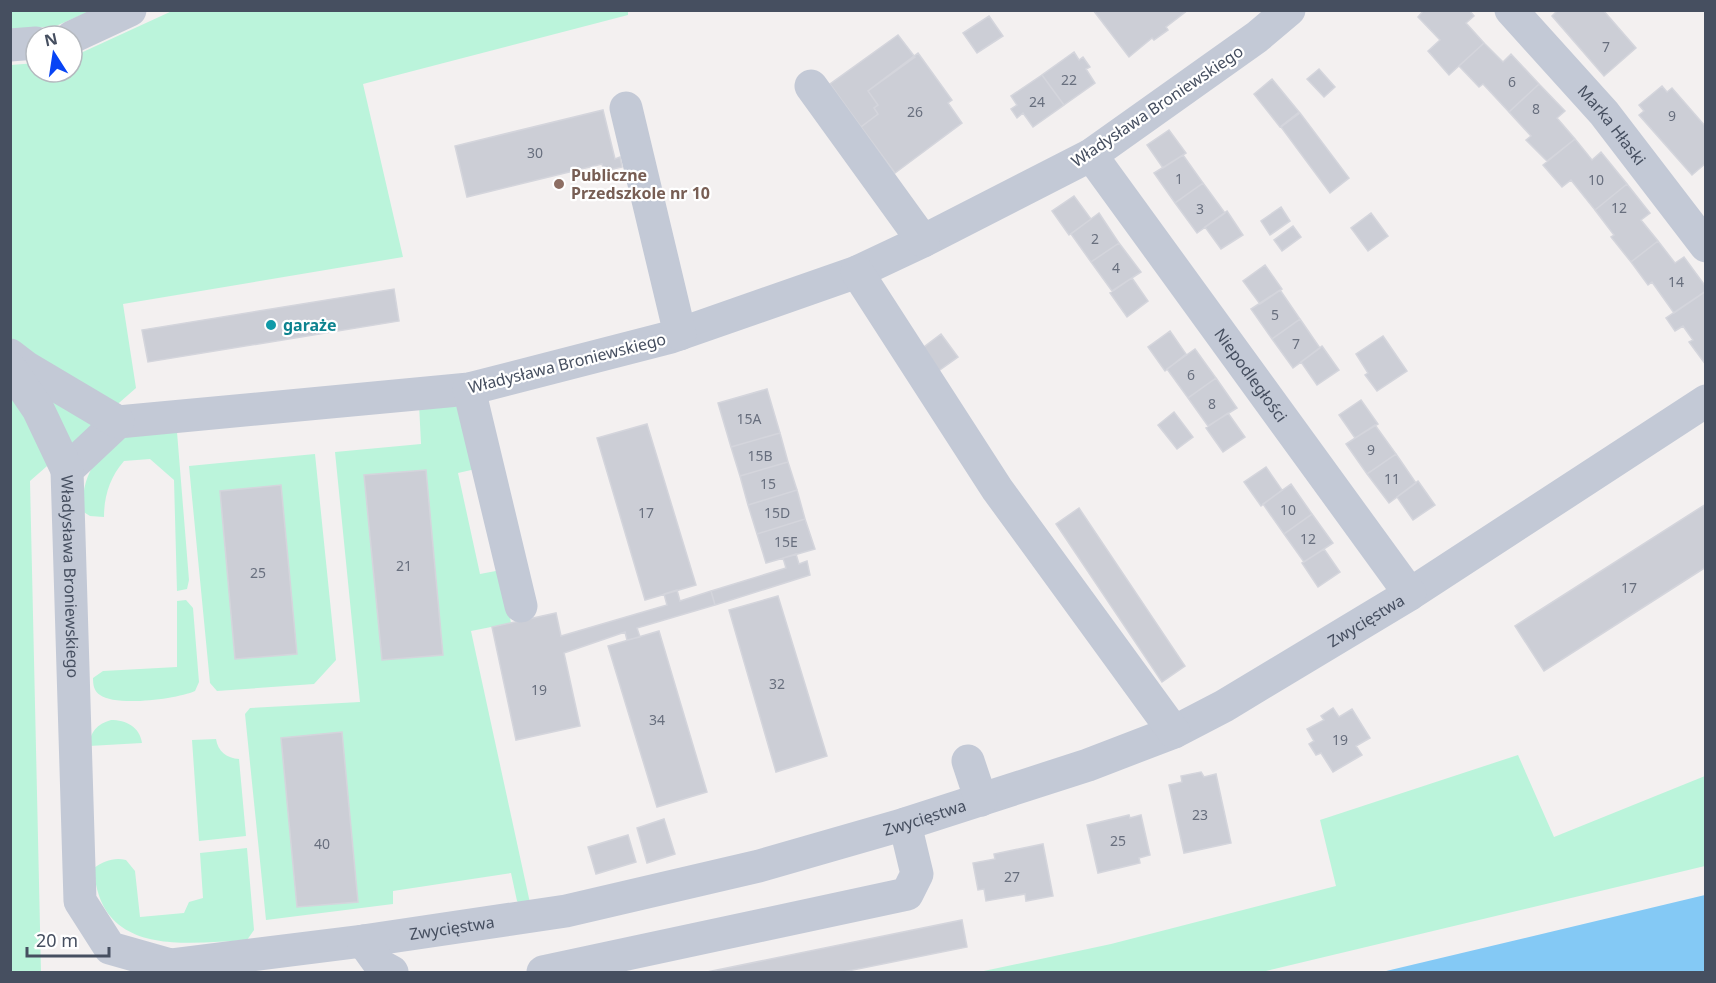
<svg xmlns="http://www.w3.org/2000/svg" width="1716" height="983" font-family="'Noto Sans',sans-serif">
  <style>
    .green { fill: #bbf4db }
    .water { fill: #84c9f5 }
    .building { fill: #ccced6; stroke: #d4d5dc; stroke-width: 1.5 }
    .lines { fill: none; stroke-linecap: round; stroke-linejoin: round }
    .minor { stroke: #c3c9d6; stroke-width: 33 }
    .education-dot { fill: #8d6e63; stroke: #fff; stroke-width: 2 }
    .culture-dot { fill: #0f9aa8; stroke: #fff; stroke-width: 2 }
    .labels { text-anchor: middle; dominant-baseline: central; stroke-width: 4.5; stroke-linejoin: round; paint-order: stroke }
    .number-label { font-size: 14px; fill: #686f7e }
    .street-label { font-size: 16px; fill: #464f60; stroke: #fff }
    .education-label { font-size: 16px; font-weight: bold; fill: #785e54; stroke: #fff; text-anchor: start }
    .culture-label { font-size: 16px; font-weight: bold; fill: #0d838f; stroke: #fff; text-anchor: start }
  </style>
  <rect width="100%" height="100%" fill="#f3f0f0"/>
  <!-- green -->
  <path class="green" d="M11,11H90L56,26L11,30Z
    M172,11H628V15L363,84L403,257L123,304L136,388L30,481L41,972H11V65L36,63V72H72V57Z
    M429,401L461,408L480,468L458,473L480,574L501,570L511,623L471,631L530,903L520,904L517,901L511,873L393,891V904L266,920L245,714L250,708L360,702L335,452L421,444L419,404Z
    M177,432L189,580L187,589L177,591L174,480L150,459L124,461C110,477 104,496 104,517L90,516L82,511C83,494 84,481 93,466L125,437Z
    M315,454L336,660L314,684L217,691L210,683L189,466Z
    M186,600L193,608L199,682L195,691C177,699 116,707 100,695C94,691 93,685 93,678L103,671L177,667V601Z
    M111,720C126,720 140,727 142,743L89,746C90,732 97,724 111,720Z
    M216,739C218,752 227,758 239,759L246,836L199,841L192,740Z
    M1518,755L1554,837L1705,776V866L1262,972H979L1111,944L1336,886L1320,820Z
    M247,848L254,930L247,940C182,944 99,956 94,868C104,861 114,857 126,860L135,871L140,917L184,913L189,902L203,898L200,853Z"/>
  <!-- water -->
  <path class="water" d="M1705,895V972H1382Z"/>
  <!-- building -->
  <path class="building" d="M1093,10H1188L1166,27L1168,30L1154,40L1152,38L1129,57Z
    M1424,10H1469L1474,16L1466,23L1484,43L1449,75L1428,51L1440,40L1418,17Z
    M1558,10H1603L1636,48L1604,76L1552,16Z
    M989,16L1003,36L977,53L963,33Z
    M898,35L915,57L868,91L878,105L874,108L878,114L861,127L830,84Z
    M1484,43L1503,62L1511,54L1539,84L1509,112L1483,84L1479,87L1459,66Z
    M1074,52L1079,60L1083,57L1090,67L1086,69L1095,83L1064,105L1042,75Z
    M918,53L952,100L948,103L962,123L895,173L861,127L878,114L874,108L878,105L868,91Z
    M1319,69L1335,87L1324,97L1307,79Z
    M1042,75L1064,105L1033,127L1023,113L1017,118L1011,109L1017,105L1011,96Z
    M1272,79L1299,112L1280,127L1254,94Z
    M1539,84L1565,111L1557,118L1575,139L1547,161L1526,140L1531,136L1509,112Z
    M1662,86L1667,92L1672,88L1706,127V163L1692,175L1639,115L1644,111L1639,105Z
    M603,110L615,159L620,157L622,167L604,171L602,164L467,197L455,146Z
    M1300,113L1349,178L1330,193L1281,127Z
    M1169,130L1186,153L1163,168L1147,145Z
    M1575,139L1592,160L1601,152L1627,184L1595,210L1571,180L1562,187L1543,165Z
    M1183,155L1203,183L1175,203L1154,173Z
    M1203,183L1225,213L1197,233L1175,203Z
    M1627,184L1650,213L1641,220L1658,241L1631,262L1611,237L1614,235L1595,210Z
    M1074,196L1091,219L1069,235L1052,211Z
    M1281,207L1290,221L1270,235L1261,221Z
    M1227,211L1243,235L1221,249L1205,227Z
    M1099,213L1119,243L1091,262L1071,234Z
    M1371,213L1388,236L1368,251L1351,228Z
    M1293,226L1301,237L1282,251L1274,240Z
    M1658,241L1675,263L1684,257L1706,287V291L1674,313L1652,282L1648,285L1631,262Z
    M1119,243L1141,272L1112,291L1091,262Z
    M1265,265L1282,289L1260,304L1243,281Z
    M1132,278L1148,301L1127,317L1110,293Z
    M394,289L399,321L148,362L142,330Z
    M1280,290L1300,319L1272,339L1251,309Z
    M1706,291V365L1689,342L1693,340L1683,326L1675,331L1666,318Z
    M1300,319L1320,348L1293,368L1272,339Z
    M1170,331L1186,354L1165,371L1148,347Z
    M941,334L958,357L937,372L920,350Z
    M1383,336L1407,371L1377,391L1365,375L1368,373L1356,354Z
    M1322,346L1339,370L1317,385L1301,362Z
    M1195,349L1216,378L1188,398L1167,369Z
    M1216,378L1237,408L1208,426L1188,398Z
    M767,389L780,433L731,447L718,403Z
    M1361,400L1378,424L1355,438L1339,415Z
    M1174,412L1193,437L1177,449L1158,425Z
    M1228,413L1245,437L1223,452L1206,428Z
    M647,424L696,585L645,600L597,438Z
    M1375,425L1396,454L1367,474L1346,444Z
    M780,433L788,462L740,476L731,447Z
    M1396,454L1416,483L1389,503L1367,474Z
    M788,462L797,490L748,505L740,476Z
    M1266,467L1282,490L1261,506L1244,482Z
    M426,470L443,655L382,660L364,475Z
    M1418,481L1435,505L1413,520L1397,497Z
    M1291,484L1312,514L1284,534L1263,504Z
    M281,485L297,654L235,659L220,491Z
    M797,490L805,519L757,534L748,505Z
    M1706,504V567L1544,671L1515,626Z
    M1079,508L1185,666L1162,682L1056,524Z
    M1312,514L1333,543L1304,562L1284,534Z
    M805,519L815,549L766,563L757,534Z
    M1324,549L1340,572L1318,587L1302,563Z
    M796,554L799,564L807,561L810,575L715,605L711,591L786,568L783,558Z
    M677,590L680,601L711,591L715,605L637,628L640,637L627,640L625,632L564,653L580,726L516,740L492,627L556,613L561,636L667,605L664,594Z
    M778,596L827,756L776,772L729,610Z
    M659,631L707,792L657,807L608,646Z
    M1333,708L1339,717L1352,709L1370,738L1356,746L1362,755L1333,772L1321,753L1316,755L1309,744L1314,741L1307,729L1324,720L1321,716Z
    M342,732L358,902L297,907L281,738Z
    M1201,772L1204,777L1216,774L1231,843L1184,853L1169,785L1182,782L1181,776Z
    M1129,815L1130,818L1141,815L1150,855L1139,858L1140,863L1098,873L1087,825Z
    M664,819L675,854L647,863L637,828Z
    M628,835L636,862L596,874L588,847Z
    M1043,844L1053,896L1026,901L1025,894L986,901L984,889L978,890L973,863L995,859L994,854Z
    M962,920L967,947L843,972H707Z"/>
  <g class="lines">
    <!-- minor -->
    <g class="minor">
      <path id="s1" d="M1289,10L1257,37L1091,155L923,241L857,272L671,337L469,389L118,422L67,470L80,901L110,948L170,965L363,941L566,911L759,866L905,824L1088,765L1174,732L1224,706L1410,594L1706,401"/>
      <path id="s2" d="M1511,10L1604,113L1706,246"/>
      <path d="M72,37L130,10"/>
      <path d="M10,45L36,43"/>
      <path d="M811,86L923,241"/>
      <path d="M626,108L680,334"/>
      <path id="s3" d="M1091,155L1410,594"/>
      <path d="M857,272L997,489L1174,732"/>
      <path d="M10,355L27,368L118,422"/>
      <path d="M10,368L38,409L67,470"/>
      <path d="M469,389L521,606"/>
      <path d="M968,761L981,800"/>
      <path d="M363,941L381,966L392,972"/>
      <path d="M543,972L907,894L917,874L905,824"/>
    </g>
  </g>
  <!-- markers -->
  <circle class="education-dot" cx="559" cy="184" r="6"/>
  <circle class="culture-dot" cx="271" cy="325" r="6"/>
  <g class="labels">
    <!-- number labels -->
    <g class="number-label">
      <text x="1606" y="46">7</text>
      <text x="1069" y="79">22</text>
      <text x="1512" y="81">6</text>
      <text x="1037" y="101">24</text>
      <text x="1536" y="108">8</text>
      <text x="915" y="111">26</text>
      <text x="1672" y="115">9</text>
      <text x="535" y="152">30</text>
      <text x="1179" y="178">1</text>
      <text x="1596" y="179">10</text>
      <text x="1619" y="207">12</text>
      <text x="1200" y="208">3</text>
      <text x="1095" y="238">2</text>
      <text x="1116" y="267">4</text>
      <text x="1676" y="281">14</text>
      <text x="1275" y="314">5</text>
      <text x="1296" y="343">7</text>
      <text x="1191" y="374">6</text>
      <text x="1212" y="403">8</text>
      <text x="749" y="418">15A</text>
      <text x="1371" y="449">9</text>
      <text x="760" y="455">15B</text>
      <text x="1392" y="478">11</text>
      <text x="768" y="483">15</text>
      <text x="1288" y="509">10</text>
      <text x="646" y="512">17</text>
      <text x="777" y="512">15D</text>
      <text x="1308" y="538">12</text>
      <text x="786" y="541">15E</text>
      <text x="404" y="565">21</text>
      <text x="258" y="572">25</text>
      <text x="1629" y="587">17</text>
      <text x="777" y="683">32</text>
      <text x="539" y="689">19</text>
      <text x="657" y="719">34</text>
      <text x="1340" y="739">19</text>
      <text x="1200" y="814">23</text>
      <text x="1118" y="840">25</text>
      <text x="322" y="843">40</text>
      <text x="1012" y="876">27</text>
    </g>
    <!-- street labels -->
    <g class="street-label">
      <text transform="translate(1157 106) rotate(-34)">Władysława Broniewskiego</text>
      <text stroke="none"><textPath href="#s2" startOffset="153">Marka Hłaski</textPath></text>
      <text transform="translate(567 363) rotate(-14)">Władysława Broniewskiego</text>
      <text stroke="none"><textPath href="#s3" startOffset="272">Niepodległości</textPath></text>
      <text stroke="none"><textPath href="#s1" startOffset="1442">Władysława Broniewskiego</textPath></text>
      <text stroke="none"><textPath href="#s1" startOffset="3141">Zwycięstwa</textPath></text>
      <text stroke="none"><textPath href="#s1" startOffset="2655">Zwycięstwa</textPath></text>
      <text stroke="none"><textPath href="#s1" startOffset="2169">Zwycięstwa</textPath></text>
    </g>
    <!-- education labels -->
    <g class="education-label">
      <text x="571" y="175">Publiczne<tspan x="571" dy="18">Przedszkole nr 10</tspan></text>
    </g>
    <!-- culture labels -->
    <g class="culture-label">
      <text x="283" y="325">garaże</text>
    </g>
  </g>
  <!-- border -->
  <rect width="1716" height="983" fill="none" stroke="#464f60" stroke-width="24"/>
  <!-- north arrow -->
  <g transform="translate(54 54) rotate(348)"><circle r="28" fill="#ffffff" stroke="#b5b9bf" stroke-width="1.5"/>
  <path d="M0-4.5L10 22L0 15L-10 22Z" fill="#0844f5"/>
  <text y="-9" font-size="16" font-weight="bold" text-anchor="middle" fill="#464f60">N</text>
  </g>
  <!-- scale -->
  <path d="M27 947v9h82v-9" fill="none" stroke="#464f60" stroke-width="3"/>
  <text x="36" y="947" font-size="18" fill="#464f60" stroke="#ffffff" stroke-width="4.5" paint-order="stroke">20 m</text>
</svg>
